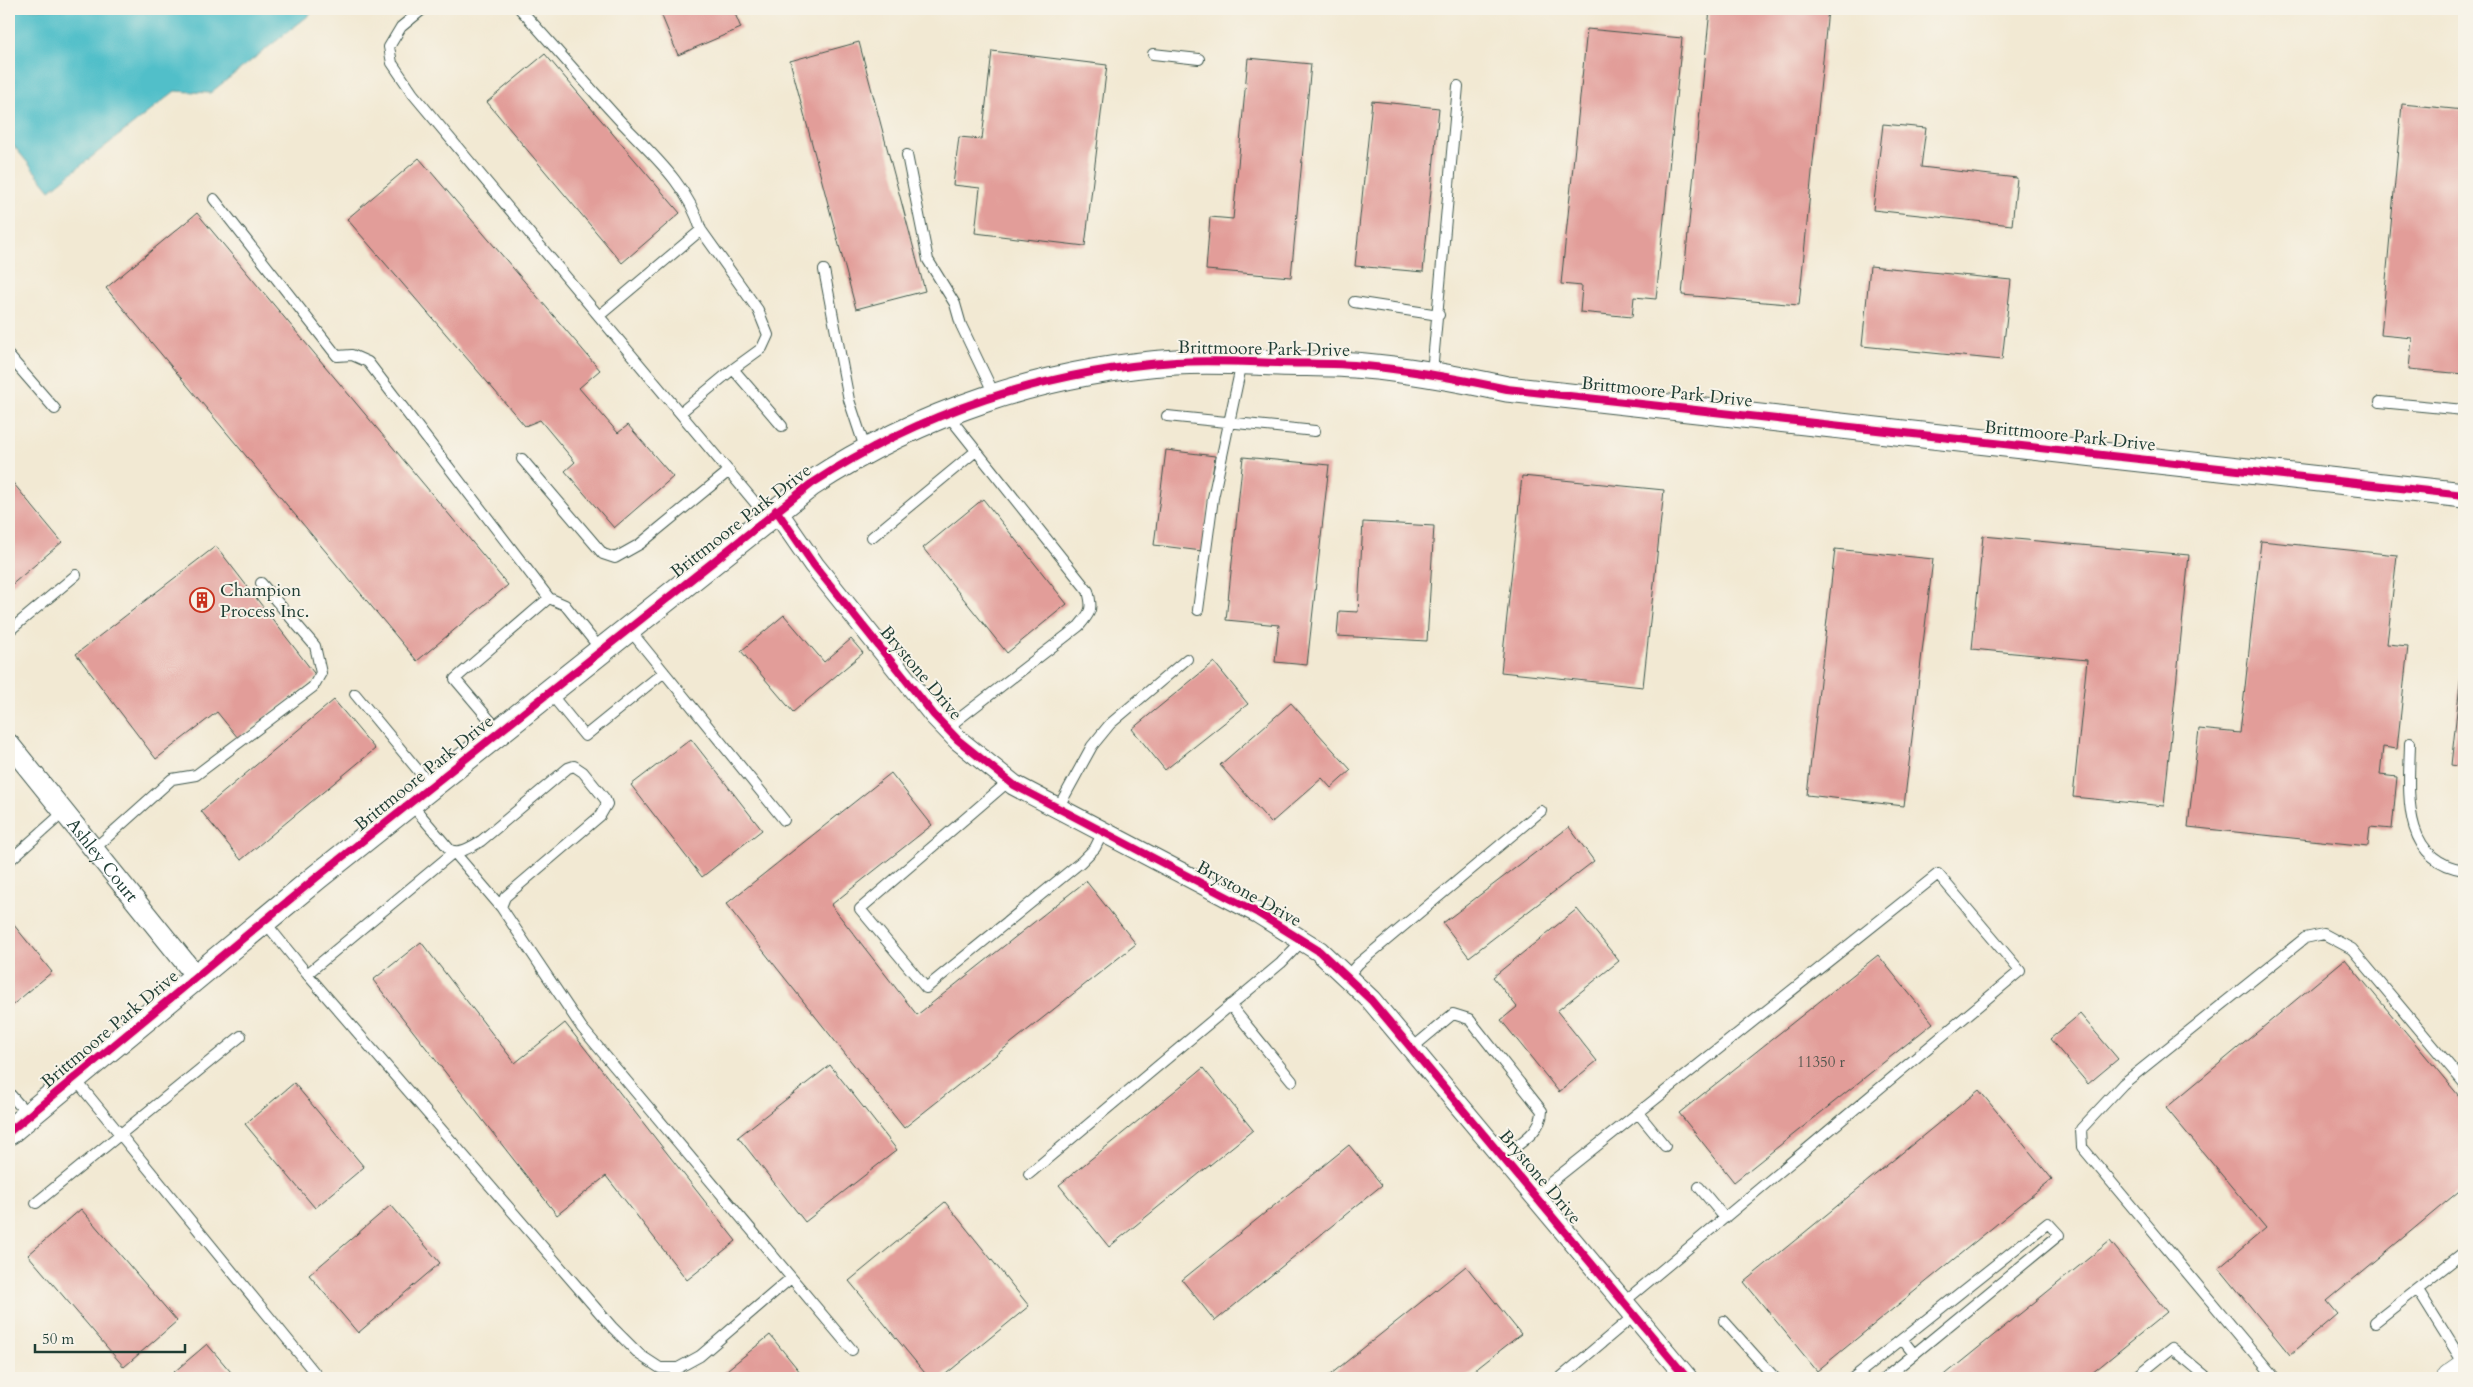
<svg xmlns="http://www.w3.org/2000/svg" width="2473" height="1387" font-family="Cardo,serif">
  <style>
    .water { fill: #51bfc9; stroke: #387e7e }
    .building { fill: #e29d99 }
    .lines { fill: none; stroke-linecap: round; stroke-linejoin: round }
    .service-casing { stroke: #3f574c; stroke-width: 12 }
    .minor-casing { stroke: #3f574c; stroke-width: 22 }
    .tertiary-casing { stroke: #3f574c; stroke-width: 27 }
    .secondary-casing { stroke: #3f574c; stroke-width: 29 }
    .service { stroke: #fff; stroke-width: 10 }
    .minor { stroke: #fff; stroke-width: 20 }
    .tertiary { stroke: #fff; stroke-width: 25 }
    .secondary { stroke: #fff; stroke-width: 28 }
    .cycleway-casing { stroke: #f7f3e8; stroke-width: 11 }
    .cycleway { stroke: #d6006c; stroke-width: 8 }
    .labels { text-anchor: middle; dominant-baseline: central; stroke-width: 4; stroke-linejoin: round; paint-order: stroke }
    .number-label { font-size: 15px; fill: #50554d }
    .street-label { font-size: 18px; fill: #1f3d34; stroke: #f7f3e8 }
    .poi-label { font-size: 18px; fill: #1f3d34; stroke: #f7f3e8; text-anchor: start }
  </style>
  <rect width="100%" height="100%" fill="#f7f3e8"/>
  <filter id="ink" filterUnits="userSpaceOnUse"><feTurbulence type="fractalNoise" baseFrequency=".02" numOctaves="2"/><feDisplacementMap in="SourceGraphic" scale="10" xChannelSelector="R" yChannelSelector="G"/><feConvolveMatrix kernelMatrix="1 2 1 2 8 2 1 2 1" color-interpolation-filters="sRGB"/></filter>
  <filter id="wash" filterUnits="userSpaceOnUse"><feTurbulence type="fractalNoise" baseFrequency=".0096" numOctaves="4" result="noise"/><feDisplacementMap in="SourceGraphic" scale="20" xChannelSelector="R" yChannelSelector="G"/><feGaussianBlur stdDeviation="1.12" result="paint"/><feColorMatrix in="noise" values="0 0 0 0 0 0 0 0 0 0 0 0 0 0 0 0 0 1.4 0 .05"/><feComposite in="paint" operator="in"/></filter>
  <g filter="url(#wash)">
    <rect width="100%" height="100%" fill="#f2e9d3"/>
    <!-- water -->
    <path class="water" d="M9,9H317L210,93L175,91L50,190L9,140Z"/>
    <g id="blocks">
      <!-- building -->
      <path class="building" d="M659,9H733L741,28L678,55Z
        M1710,9H1828L1799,305L1682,295Z
        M1587,29L1682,38L1656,299L1634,297L1632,317L1580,312L1582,286L1561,284Z
        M859,42L925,291L856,309L790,61Z
        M992,51L1107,65L1085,246L975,233L980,188L953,185L959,137L982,139Z
        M545,54L680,213L622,263L487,102Z
        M1248,58L1311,64L1291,277L1206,270L1210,217L1233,219Z
        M1372,101L1439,108L1423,272L1355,266Z
        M2402,104L2464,110V374L2409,369L2412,338L2381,335Z
        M1883,124L1926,128L1921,167L2017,178L2012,225L1873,210Z
        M419,158L600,370L579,388L618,433L628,425L673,477L614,528L565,471L575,462L540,420L525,426L347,219Z
        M197,213L508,585L417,661L106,288Z
        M1870,266L2011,280L2002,360L1862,346Z
        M1166,450L1215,456L1202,551L1154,545Z
        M1243,457L1329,465L1307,665L1275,662L1279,625L1226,620Z
        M1522,476L1664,490L1643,687L1501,672Z
        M9,478L62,542L9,587Z
        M983,499L1067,604L1007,653L923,548Z
        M1363,522L1434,526L1427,641L1337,636L1339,611L1358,612Z
        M1983,536L2189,555L2164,806L2073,797L2087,660L1972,649Z
        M2261,541L2397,555L2387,644L2408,646L2397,749L2383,747L2380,775L2397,777L2392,829L2370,827L2368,846L2188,827L2199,729L2240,733Z
        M216,546L317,677L238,738L217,712L156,759L76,654Z
        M1835,549L1933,559L1904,806L1807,795Z
        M784,615L824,662L851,639L863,653L793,712L741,651Z
        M2463,657H2464V767L2451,765Z
        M1214,662L1248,704L1165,770L1132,729Z
        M334,700L375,749L241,860L201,811Z
        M1291,703L1351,770L1331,788L1322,778L1271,823L1220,765Z
        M691,739L762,830L702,877L631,785Z
        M891,773L932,825L831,905L917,1015L1086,881L1136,944L904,1128L726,904Z
        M1569,827L1594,861L1469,957L1443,923Z
        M1577,909L1619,961L1557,1011L1597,1061L1559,1092L1501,1020L1517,1007L1493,977Z
        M9,919L52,972L9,1008Z
        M421,942L515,1063L565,1023L736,1241L687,1280L606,1176L557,1215L373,980Z
        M1878,955L1933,1023L1734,1182L1679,1113Z
        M2345,959L2464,1102V1187L2327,1301L2338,1314L2290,1355L2219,1268L2266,1228L2166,1108Z
        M2080,1014L2118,1059L2088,1084L2050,1039Z
        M830,1065L897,1150L805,1222L738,1137Z
        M1203,1068L1253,1130L1109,1247L1059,1185Z
        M294,1083L364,1167L315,1208L245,1124Z
        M1979,1090L2052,1179L1817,1371L1744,1282Z
        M1349,1145L1382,1185L1215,1321L1182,1280Z
        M945,1202L1029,1306L941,1378H929L849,1281Z
        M391,1205L440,1263L358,1333L309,1275Z
        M81,1209L177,1321L124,1367L28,1255Z
        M2110,1241L2167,1312L2086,1378H1941Z
        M1466,1266L1521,1334L1465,1378H1326Z
        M770,1335L805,1378H717Z
        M207,1344L236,1378H167Z"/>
    </g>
  </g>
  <g filter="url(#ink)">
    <use href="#blocks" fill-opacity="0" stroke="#3f574c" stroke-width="1"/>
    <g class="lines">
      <defs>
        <path id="service" d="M423,9L401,27L389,47L392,63L413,94L767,517
          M520,9C551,43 581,78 612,112C645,149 687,181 701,230L599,316
          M1153,54L1199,59
          M907,155L928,260L955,304L961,325L995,396
          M214,199L337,356L352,355L368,362L549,598
          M701,230L758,310L768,335L762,348L733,369
          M824,270L849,400L866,451
          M1354,302L1439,315
          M9,356L55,409
          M1432,373L1458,86
          M2380,402L2464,410
          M680,413L733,369L782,426
          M947,414L1088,591C1093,609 1091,612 1079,626L947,728
          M1167,416L1315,431
          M522,459L603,554L615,558L640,544L729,471
          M872,537L976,451
          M1198,610L1213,498L1242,362
          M629,629L784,820
          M9,631L76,575
          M549,692L585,736L664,672
          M355,694L431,786
          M500,732L455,679L549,598L565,605L601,650
          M2410,743C2409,791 2400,860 2464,870
          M1009,781L860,909L926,988L1081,862L1095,848L1103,832
          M411,804L450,850C461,854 471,847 481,841L568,768L574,766L583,772L605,799L607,804L600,816L505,897L501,907L582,1028L852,1350
          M1058,808L1092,746L1110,724L1187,659
          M94,849L172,779L196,775L313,687L321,673L315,646L261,583
          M9,861L64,812
          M264,921L307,974L454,852L501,907
          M307,974L612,1327L640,1355L660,1368H678L700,1356L791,1278
          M1346,978L1358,964L1541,811
          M1230,1005L1292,1081
          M1411,1049L1453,1014L1469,1019L1542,1111C1542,1132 1517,1145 1503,1156
          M75,1079L319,1378
          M9,1093L28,1115
          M1638,1113L1665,1146
          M1029,1174L1281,963L1302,941
          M1699,1187L1725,1218
          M1535,1195L1938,874L2020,971L1625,1301
          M36,1203L241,1036
          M2418,1290L2464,1364
          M1724,1321L1775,1378
          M2375,1322L2464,1252
          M1902,1339L1914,1354
          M1560,1378L1636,1314
          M1853,1378L2048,1223L2059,1235L1885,1378
          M2135,1378L2172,1348L2208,1378
          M2275,1378L2082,1147L2081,1129L2123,1084L2305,938L2324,934L2352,949L2464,1083"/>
        <g id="minor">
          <path d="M776,510L814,565L934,715L958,740L1014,785L1258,913L1319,951L1371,1000L1687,1378"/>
          <path id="s1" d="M9,744L196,976"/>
        </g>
        <path id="tertiary" d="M9,1132L317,877L811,484C919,413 1046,370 1176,362C1210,360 1244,362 1278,363C1307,364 1336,363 1365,366C1413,370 1460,379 1507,389L2464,495"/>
        <path id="secondary" d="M2451,1378L2464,1369"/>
      </defs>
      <!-- service casing -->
      <use href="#service" class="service-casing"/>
      <!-- minor casing -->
      <use href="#minor" class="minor-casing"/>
      <!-- tertiary casing -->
      <use href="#tertiary" class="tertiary-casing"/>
      <!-- secondary casing -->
      <use href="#secondary" class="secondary-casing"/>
      <!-- service -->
      <use href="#service" class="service"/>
      <!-- minor -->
      <use href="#minor" class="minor"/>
      <!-- tertiary -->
      <use href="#tertiary" class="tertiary"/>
      <!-- secondary -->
      <use href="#secondary" class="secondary"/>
      <defs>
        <path id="cycleway" d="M776,510L814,565L934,715L958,740L1014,785L1258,913L1319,951L1371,1000L1687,1378
          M9,1132L317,877L811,484C919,413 1046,370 1176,362C1210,360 1244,362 1278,363C1307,364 1336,363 1365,366C1413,370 1460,379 1507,389L2464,495"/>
      </defs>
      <!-- cycleway casing -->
      <use href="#cycleway" class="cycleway-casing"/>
      <!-- cycleway -->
      <use href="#cycleway" class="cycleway"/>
    </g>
  </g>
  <!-- icons -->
  <defs>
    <symbol id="building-ring" viewBox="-11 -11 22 22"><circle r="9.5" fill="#f7f3e8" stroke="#c8321e" stroke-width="1.5"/><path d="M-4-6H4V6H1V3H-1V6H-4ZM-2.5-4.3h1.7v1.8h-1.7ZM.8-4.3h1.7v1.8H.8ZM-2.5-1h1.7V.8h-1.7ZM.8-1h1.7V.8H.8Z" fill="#c8321e"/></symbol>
  </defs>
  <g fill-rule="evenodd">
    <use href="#building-ring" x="188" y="586" width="28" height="28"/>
  </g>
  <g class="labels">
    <!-- number labels -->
    <g class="number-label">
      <text x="1821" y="1062">11350 r</text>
    </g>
    <!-- street labels -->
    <g class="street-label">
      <text transform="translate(1264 349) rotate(1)">Brittmoore Park Drive</text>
      <text transform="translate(1667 392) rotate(6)">Brittmoore Park Drive</text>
      <text transform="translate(2070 436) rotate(6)">Brittmoore Park Drive</text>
      <text transform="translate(741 521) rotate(-38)">Brittmoore Park Drive</text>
      <text transform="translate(921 673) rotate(50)">Brystone Drive</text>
      <text transform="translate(424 773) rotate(-39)">Brittmoore Park Drive</text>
      <text stroke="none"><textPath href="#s1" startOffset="149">Ashley Court</textPath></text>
      <text transform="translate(1249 894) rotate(29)">Brystone Drive</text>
      <text transform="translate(110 1029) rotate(-40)">Brittmoore Park Drive</text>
      <text transform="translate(1540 1177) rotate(50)">Brystone Drive</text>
    </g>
    <!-- poi labels -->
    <g class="poi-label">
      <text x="220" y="590">Champion<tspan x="220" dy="21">Process Inc.</tspan></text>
    </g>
  </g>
  <!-- margin -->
  <rect width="2473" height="1387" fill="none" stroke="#f7f3e8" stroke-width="30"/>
  <!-- scale -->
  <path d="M35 1344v8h150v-8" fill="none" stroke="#1f3d34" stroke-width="2.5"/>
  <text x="42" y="1344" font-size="15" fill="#1f3d34" stroke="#f7f3e8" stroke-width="4" paint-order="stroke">50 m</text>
</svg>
